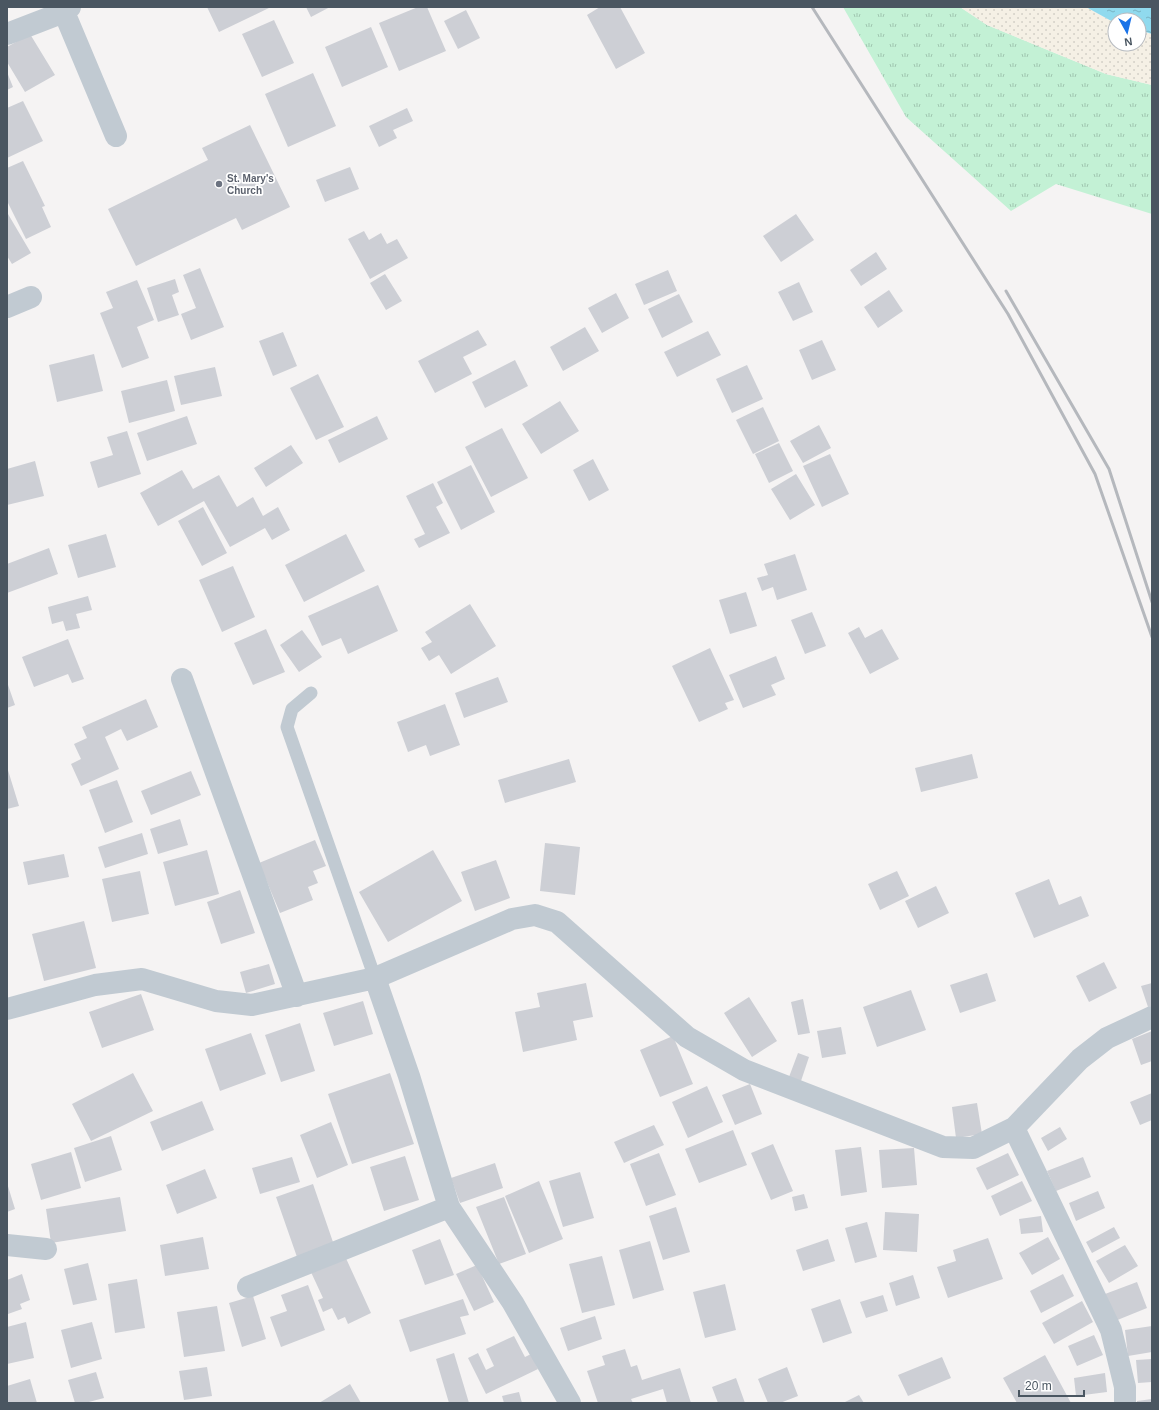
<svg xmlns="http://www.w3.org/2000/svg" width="1159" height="1410" font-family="Arial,sans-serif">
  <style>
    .grass { fill: url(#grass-tufts) }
    .sand { fill: url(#sand-dots) }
    .water { fill: url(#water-ripples) }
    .building { fill: #cdcfd5 }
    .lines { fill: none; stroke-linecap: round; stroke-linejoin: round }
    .lane { stroke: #c1cad2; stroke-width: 13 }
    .street { stroke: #c1cad2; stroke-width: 22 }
    .rail { stroke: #b5b8bd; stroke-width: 3 }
    .worship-dot { fill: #6b7280; stroke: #fff; stroke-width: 1.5 }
    .labels { text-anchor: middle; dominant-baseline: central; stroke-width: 3.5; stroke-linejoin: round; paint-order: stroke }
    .worship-label { font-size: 10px; font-weight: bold; fill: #5b616d; stroke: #fff; text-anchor: start }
  </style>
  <defs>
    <pattern id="grass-tufts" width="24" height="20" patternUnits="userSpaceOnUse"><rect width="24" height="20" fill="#c3f1d5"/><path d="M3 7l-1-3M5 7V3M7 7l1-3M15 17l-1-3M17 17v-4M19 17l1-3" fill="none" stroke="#a0c6b0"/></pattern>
    <pattern id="sand-dots" width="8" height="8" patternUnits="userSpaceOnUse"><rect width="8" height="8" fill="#f5f0e5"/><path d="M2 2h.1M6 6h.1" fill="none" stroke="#d4d0c7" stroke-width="1.8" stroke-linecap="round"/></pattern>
    <pattern id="water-ripples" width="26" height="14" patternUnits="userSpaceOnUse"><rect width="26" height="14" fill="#90daee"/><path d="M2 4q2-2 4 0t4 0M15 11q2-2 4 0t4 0" fill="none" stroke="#78b4c4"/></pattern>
  </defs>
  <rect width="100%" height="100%" fill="#f5f3f3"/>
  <!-- grass -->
  <path class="grass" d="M843,7H960L987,25L1106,74L1152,85V214L1056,184L1011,211L906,117Z"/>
  <!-- sand -->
  <path class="sand" d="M960,7H1086L1115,23V44H1139V30L1152,34V85L1106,74L987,25Z"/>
  <!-- water -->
  <path class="water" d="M1086,7H1152V34L1139,30V20H1115V23Z"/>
  <!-- building -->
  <path class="building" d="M207,7H271L219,32Z
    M306,7H330L311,17Z
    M418,7H427L446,51L399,71L379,23Z
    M600,7H620L645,53L616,69L587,15Z
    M466,10L480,38L458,49L444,21Z
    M274,20L294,63L262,77L242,34Z
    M371,27L388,67L342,87L325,47Z
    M30,34L55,75L25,92L7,62V47Z
    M7,72L13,87L7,90Z
    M313,73L336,126L288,147L265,94Z
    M23,101L43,141L7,158V108Z
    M407,108L413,121L393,130L397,138L379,147L369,126Z
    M250,125L290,207L242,230L236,218L136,266L108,209L208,160L202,148Z
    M23,161L45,206L42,207L51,227L26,239L7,201V168Z
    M350,167L359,189L325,202L316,180Z
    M8,214L31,253L12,264L7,256Z
    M796,214L814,240L781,262L763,236Z
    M364,231L369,240L381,233L387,244L397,239L408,258L370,279L348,239Z
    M876,252L887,269L861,286L850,270Z
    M200,268L224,327L191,340L181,314L196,308L183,275Z
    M668,270L677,291L644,305L635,284Z
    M385,274L402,301L386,310L370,283Z
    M175,279L179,292L172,295L179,315L158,322L147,288Z
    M137,280L154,320L137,327L149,358L122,368L100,313L113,308L106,292Z
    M799,282L813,312L793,321L778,292Z
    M889,290L903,311L878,328L864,307Z
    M616,293L629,318L602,333L588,308Z
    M679,294L693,322L662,338L648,309Z
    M585,327L599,351L563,371L550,347Z
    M478,330L487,345L463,357L472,374L435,393L418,361Z
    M708,331L721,355L677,377L664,352Z
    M283,332L297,366L273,376L259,341Z
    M822,340L836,370L812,380L799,350Z
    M94,354L103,391L57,402L49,365Z
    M515,360L528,386L485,408L472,382Z
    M747,365L763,399L732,413L716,379Z
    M215,367L222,396L181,405L174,376Z
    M318,374L344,427L316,440L290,388Z
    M167,380L175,411L129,423L121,391Z
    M560,401L579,431L541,454L522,424Z
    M763,407L779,441L753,454L736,420Z
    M187,416L197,444L147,461L137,433Z
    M377,416L388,439L339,463L328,440Z
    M819,425L831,448L803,463L790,441Z
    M502,428L528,478L491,497L465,447Z
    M127,431L141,474L98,488L90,462L113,455L107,437Z
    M779,443L793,471L769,483L755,454Z
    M291,445L303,463L266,487L254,468Z
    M830,454L849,494L822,507L803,466Z
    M593,459L609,490L589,501L573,470Z
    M35,461L44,496L7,505V469Z
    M471,465L495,512L461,530L437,482Z
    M182,470L193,489L219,475L237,507L253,497L263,516L278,507L290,530L272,540L265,528L230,547L204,501L158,526L140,493Z
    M796,474L815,505L790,520L771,489Z
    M433,483L443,503L436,507L450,533L419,548L414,539L425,534L406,496Z
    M203,507L227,553L202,566L178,521Z
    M106,534L116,567L78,578L68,545Z
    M346,534L365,571L304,602L285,565Z
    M49,548L58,574L7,593V564Z
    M795,554L807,590L777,600L773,587L762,591L757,578L768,575L764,564Z
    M233,566L255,617L222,632L199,580Z
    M378,585L398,631L348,654L341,638L322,646L308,616Z
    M746,592L757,626L730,634L719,600Z
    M88,596L92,610L76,614L80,628L66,631L63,621L52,624L48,607Z
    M470,604L496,646L451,674L439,655L429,661L421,648L432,642L425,632Z
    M812,612L826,646L805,654L791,620Z
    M859,627L865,638L882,629L899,659L870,674L848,633Z
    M266,629L285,672L253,685L234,643Z
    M302,630L322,657L299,672L280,645Z
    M68,639L84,679L72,683L68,674L34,687L22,657Z
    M710,648L734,700L725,703L728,709L699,722L672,666Z
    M776,656L785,679L771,685L776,695L743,708L729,675Z
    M498,677L508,702L464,718L455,693Z
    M7,682L15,705L7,708Z
    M146,699L158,727L127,741L121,729L105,737L119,769L81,786L71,764L81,759L74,744L87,738L82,727Z
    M445,704L460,745L430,756L426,745L408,752L397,722Z
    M972,754L978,778L921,792L915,768Z
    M569,759L576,782L505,803L498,780Z
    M7,767L19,806L7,809Z
    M191,771L201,795L151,815L141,791Z
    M117,780L133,822L105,833L89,790Z
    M180,819L188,845L158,854L150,829Z
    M142,833L148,854L105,868L98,847Z
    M315,840L326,866L313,871L318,883L308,887L313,900L280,913L259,863Z
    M545,843L580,847L575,895L540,891Z
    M207,850L219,894L175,906L163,862Z
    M433,850L462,901L388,942L359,892Z
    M64,854L69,877L28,885L23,862Z
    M496,860L510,898L475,911L461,872Z
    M140,871L149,914L112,922L102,879Z
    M897,871L909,896L880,910L868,884Z
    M1049,879L1059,905L1081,896L1089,916L1034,938L1015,893Z
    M936,886L949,913L918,928L905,901Z
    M240,890L255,933L221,944L207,902Z
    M84,921L96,968L44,981L32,934Z
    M1104,962L1117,988L1089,1002L1076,976Z
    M269,964L275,984L246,993L240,972Z
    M987,973L996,1001L960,1013L950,985Z
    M586,983L593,1017L573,1021L577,1040L523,1052L515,1012L540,1007L537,993Z
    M1152,983V1006L1148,1007L1141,986Z
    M911,990L926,1030L877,1047L863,1007Z
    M141,994L154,1030L102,1048L89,1012Z
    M749,997L777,1041L752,1057L724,1013Z
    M803,999L810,1033L798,1035L791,1002Z
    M363,1001L373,1034L334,1046L323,1013Z
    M300,1023L315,1071L281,1082L265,1035Z
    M841,1027L846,1054L822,1058L817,1031Z
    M1152,1031V1061L1141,1065L1132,1039Z
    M251,1033L266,1074L220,1091L205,1049Z
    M673,1036L693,1084L660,1097L640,1050Z
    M798,1053L809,1057L801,1081L789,1077Z
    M133,1073L153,1111L91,1141L72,1104Z
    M390,1073L414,1144L352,1164L328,1094Z
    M750,1084L762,1114L735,1125L722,1095Z
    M707,1086L723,1122L688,1138L672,1102Z
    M1152,1093V1120L1140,1125L1130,1102Z
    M202,1101L214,1130L162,1151L150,1122Z
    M977,1103L982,1134L956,1138L952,1107Z
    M331,1122L348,1165L317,1178L300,1135Z
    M654,1125L664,1145L624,1163L614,1142Z
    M1060,1127L1067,1139L1048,1151L1041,1138Z
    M733,1130L747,1165L699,1183L685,1149Z
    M111,1136L122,1170L85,1182L74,1148Z
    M773,1144L793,1191L771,1200L751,1153Z
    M861,1147L867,1192L841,1196L835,1150Z
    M914,1148L917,1185L882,1188L879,1150Z
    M71,1152L81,1188L41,1200L31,1164Z
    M659,1153L676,1195L646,1206L630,1164Z
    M1008,1153L1019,1175L987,1190L976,1168Z
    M405,1156L419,1200L384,1211L370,1167Z
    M292,1157L300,1182L260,1194L252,1168Z
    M1083,1157L1091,1177L1056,1191L1047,1171Z
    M495,1163L503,1188L460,1203L451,1178Z
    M205,1169L217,1198L177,1214L166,1185Z
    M580,1172L594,1218L563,1227L549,1181Z
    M539,1181L563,1239L529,1253L505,1196Z
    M1022,1181L1032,1201L1000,1216L991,1196Z
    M7,1183L15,1209L7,1212Z
    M313,1184L334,1245L297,1257L276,1197Z
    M1098,1191L1105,1208L1076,1221L1069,1203Z
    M804,1194L808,1208L795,1211L792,1197Z
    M120,1197L126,1231L51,1243L46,1209Z
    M504,1197L526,1254L499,1264L476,1207Z
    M676,1207L690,1252L663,1260L649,1216Z
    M885,1212L919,1214L917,1252L883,1250Z
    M1041,1216L1043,1232L1021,1234L1019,1219Z
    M867,1222L877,1257L855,1263L845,1228Z
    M1114,1227L1120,1238L1092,1253L1086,1242Z
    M203,1237L209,1269L165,1276L160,1245Z
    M1048,1237L1060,1259L1032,1275L1019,1253Z
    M988,1238L1003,1279L948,1298L937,1267L956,1261L953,1250Z
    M440,1239L454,1275L425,1285L412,1250Z
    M828,1239L835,1261L803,1271L796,1250Z
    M650,1241L664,1290L633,1299L619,1250Z
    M1125,1245L1138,1266L1109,1283L1096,1261Z
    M344,1254L371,1313L348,1324L345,1317L338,1320L332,1308L323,1312L318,1300L323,1298L310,1270Z
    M602,1256L615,1305L582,1313L569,1264Z
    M88,1263L97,1300L73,1305L64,1269Z
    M477,1265L494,1302L474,1311L456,1274Z
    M22,1274L30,1300L20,1304L22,1309L8,1314L7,1280Z
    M1063,1274L1074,1296L1041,1313L1030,1291Z
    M913,1275L920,1298L896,1306L889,1283Z
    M137,1279L145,1328L115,1333L108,1284Z
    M1137,1282L1147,1308L1115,1321L1105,1294Z
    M725,1284L736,1330L705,1338L693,1292Z
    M308,1285L325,1330L281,1347L270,1317L287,1311L281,1295Z
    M883,1295L888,1311L866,1318L860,1302Z
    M253,1296L266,1339L242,1347L229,1303Z
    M463,1299L469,1315L460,1317L466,1334L410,1352L399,1320Z
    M840,1299L852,1333L823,1343L811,1309Z
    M1082,1301L1093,1322L1054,1344L1042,1323Z
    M217,1306L225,1351L184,1357L177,1312Z
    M595,1316L602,1339L568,1351L560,1328Z
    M26,1322L34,1358L7,1364V1327Z
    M92,1322L102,1359L71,1368L61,1330Z
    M1152,1326V1352L1128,1356L1125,1330Z
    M1094,1335L1103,1355L1077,1366L1068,1346Z
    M514,1336L525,1357L531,1354L538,1369L486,1394L468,1358L478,1353L486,1370L494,1366L486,1349Z
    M625,1349L631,1367L637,1365L642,1380L680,1368L691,1403H667L663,1389L631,1399L633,1403H598L587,1371L605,1365L602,1356Z
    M454,1353L469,1403H449L436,1359Z
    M1045,1355L1071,1403H1017L1003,1378Z
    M942,1357L951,1378L908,1396L898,1375Z
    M1152,1359V1382L1138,1383L1136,1360Z
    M207,1367L212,1396L184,1400L179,1371Z
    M787,1367L798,1396L780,1403H768L758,1379Z
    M96,1372L104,1398L85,1403H75L68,1380Z
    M1105,1373L1107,1392L1076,1396L1074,1378Z
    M736,1378L745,1403H718L712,1387Z
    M30,1379L37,1403H7V1386Z
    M350,1384L361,1403H319Z
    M519,1392L522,1403H504L502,1396Z
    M859,1395L864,1403H843Z
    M1152,1399V1403H1137V1401Z"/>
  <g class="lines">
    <!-- lane -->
    <path class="lane" d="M311,693L292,709L287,727L375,978"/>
    <!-- street -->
    <path class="street" d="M64,12L116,136
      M7,34L64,12L70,7
      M7,307L31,297
      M182,679L297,996
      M375,978L512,919L535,915L557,922L687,1037L744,1070L943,1147L973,1148L1014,1128L1080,1059L1107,1038L1152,1017
      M7,1009L95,985L142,979L216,1001L252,1005L375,978L409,1076L449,1207L513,1303L570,1403
      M1014,1128L1111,1330L1125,1387V1402
      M7,1245L46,1249
      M248,1287L449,1207"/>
    <!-- rail -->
    <path class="rail" d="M812,7L1008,314L1095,474L1152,637
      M1006,291L1109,469L1152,602"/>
  </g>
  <!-- markers -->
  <circle class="worship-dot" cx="219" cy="184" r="4"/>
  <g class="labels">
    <!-- worship labels -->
    <g class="worship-label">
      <text x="227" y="178">St. Mary's<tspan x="227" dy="12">Church</tspan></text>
    </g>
  </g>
  <!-- border -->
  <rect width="1159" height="1410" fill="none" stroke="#4a5661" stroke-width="16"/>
  <!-- north arrow -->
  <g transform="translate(1127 32) rotate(172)"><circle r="19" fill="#ffffff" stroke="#b7bbc0"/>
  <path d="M0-3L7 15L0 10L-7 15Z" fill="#1a73e8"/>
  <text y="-6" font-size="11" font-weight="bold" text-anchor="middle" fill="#4a5661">N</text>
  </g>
  <!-- scale -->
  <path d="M1019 1390v6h65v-6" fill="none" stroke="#4a5661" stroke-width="2"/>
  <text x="1025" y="1390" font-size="12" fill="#4a5661" stroke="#ffffff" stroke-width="3" paint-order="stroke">20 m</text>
</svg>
